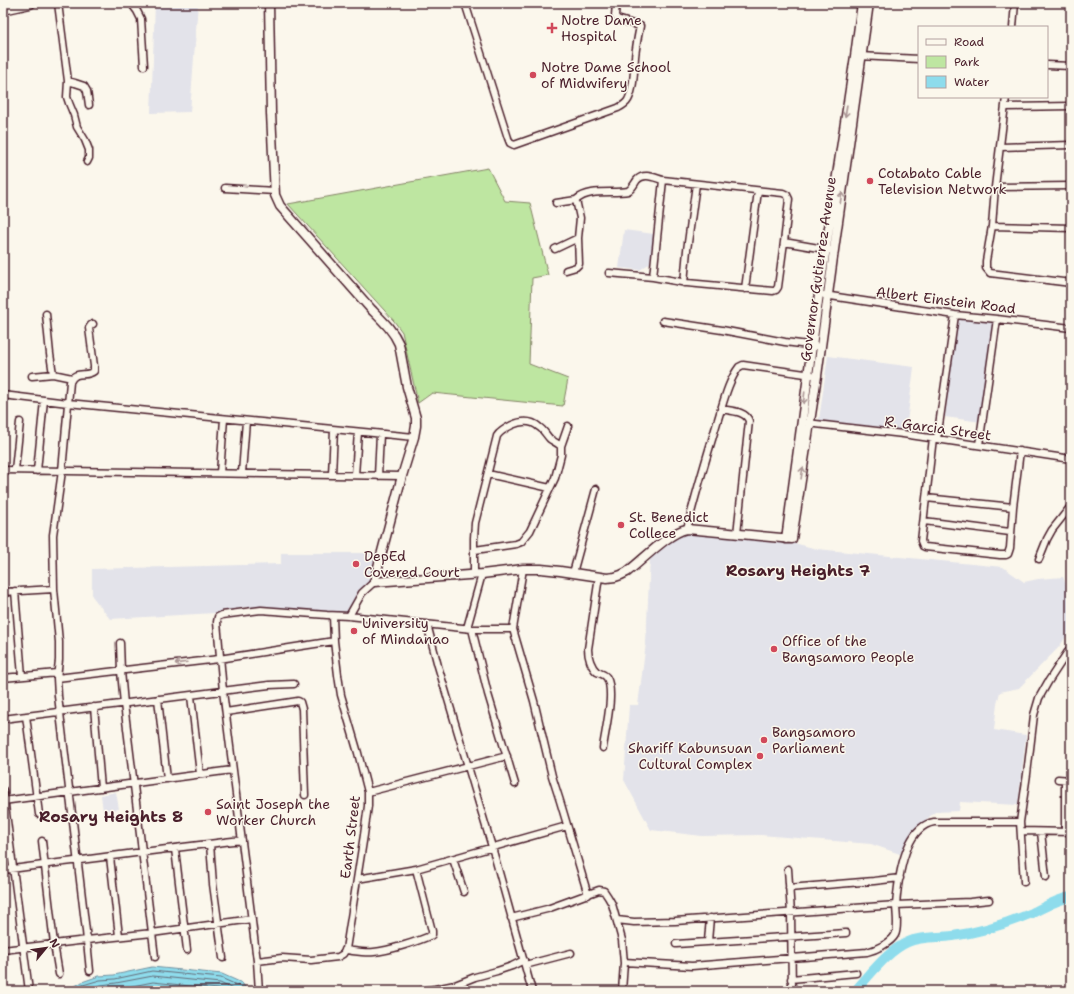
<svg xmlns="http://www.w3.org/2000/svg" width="1074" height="994" font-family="'Shantell Sans',sans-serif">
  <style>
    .built { fill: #e3e3ea }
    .green { fill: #bee6a1; stroke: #848266 }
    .water { fill: #8edcec; stroke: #73909f }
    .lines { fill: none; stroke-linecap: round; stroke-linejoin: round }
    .shore { stroke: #656b78; stroke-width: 1 }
    .river { stroke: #8edcec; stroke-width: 10 }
    .minor-casing { stroke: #4a1f2b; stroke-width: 9 }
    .tertiary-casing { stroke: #4a1f2b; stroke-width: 11 }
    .primary-casing { stroke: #4a1f2b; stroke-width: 13 }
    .minor { stroke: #fbf7ec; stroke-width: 6 }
    .tertiary { stroke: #fbf7ec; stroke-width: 8 }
    .primary { stroke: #fbf7ec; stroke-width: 10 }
    .oneway { stroke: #ab9695 }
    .poi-dot { fill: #d1495b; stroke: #fbf7ec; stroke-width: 1.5 }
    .labels { text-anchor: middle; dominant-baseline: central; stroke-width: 3; stroke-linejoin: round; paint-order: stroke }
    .poi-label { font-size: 14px; fill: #4a1f2b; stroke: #fbf7ec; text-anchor: start }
    .street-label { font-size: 14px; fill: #4a1f2b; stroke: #fbf7ec }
    .quarter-label { font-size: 16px; font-weight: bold; fill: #4a1f2b; stroke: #fbf7ec }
  </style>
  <rect width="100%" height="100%" fill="#fbf7ec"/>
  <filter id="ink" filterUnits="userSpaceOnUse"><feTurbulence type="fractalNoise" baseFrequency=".025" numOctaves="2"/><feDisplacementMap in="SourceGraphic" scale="8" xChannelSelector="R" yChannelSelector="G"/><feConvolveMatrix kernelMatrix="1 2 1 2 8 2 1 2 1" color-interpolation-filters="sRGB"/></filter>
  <g filter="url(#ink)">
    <!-- built -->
    <path class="built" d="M155,3H198L190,112L151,113Z
      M624,230L654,234L650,263L640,270L619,268Z
      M958,315L994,321L981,422L945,417Z
      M828,356L914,367L906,430L819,420Z
      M685,532L794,543L817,549L1003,567L1024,582L1038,579L1063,577L1071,597V629L1059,647L1019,688L1000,692L997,704L994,730L1026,735L1018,805L960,802L959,811L935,812L922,823L912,835L905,844L900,854L871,844L761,835L702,836L651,830L624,780L629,705H638L646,643L650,557L664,545Z
      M281,553H379L373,578L365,584L346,613L296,609L246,607L215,613L110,619L92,596V569L281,564Z
      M116,792L119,809L103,811L101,795Z"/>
    <!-- green -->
    <path class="green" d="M488,168L505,201L530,203L548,275L532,278L529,364L568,379L563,406L432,393L418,403L402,332L394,321L288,204Z"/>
    <!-- water -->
    <path class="water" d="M152,967L222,974L242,983L248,991H67L82,982L99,976L114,975Z"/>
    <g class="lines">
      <!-- shore -->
      <path class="shore" d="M74,991L83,985L100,980L115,979L152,971L221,978L239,986L243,991
        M84,991L101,985L116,983L153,976L220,983L237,991
        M102,991L117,989L153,982L218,989L223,991"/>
      <!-- river -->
      <path class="river" d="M855,991C870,975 887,951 908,942C922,936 938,938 953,936C981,932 1006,924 1032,913C1045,907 1057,899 1071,897"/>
      <defs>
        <path id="minor" d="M58,3L68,81L67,97L69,103L74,115L77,127L85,140L89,150V158L87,162
          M131,3L137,11L141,19L144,66
          M465,3L508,138L510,143L514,145L618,108C622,106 626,104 628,100C634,89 634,70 635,57C636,46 638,36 640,26L617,19L615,16L616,3
          M1013,27L1015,3
          M859,56L919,59
          M1047,65L1071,66
          M68,81L75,83L84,86L87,91L89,105
          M1006,97L995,187L992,226L986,261V268L990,273L1071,283
          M1005,107L1071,106
          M1001,147L1071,145
          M663,180L653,277L687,283L773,291L776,290L778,287L784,242
          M995,187L1071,186
          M225,188L275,191
          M556,203L576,200
          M992,226L1071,228
          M555,249L578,238L580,218L576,200C590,188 611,194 628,191C633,188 634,184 637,180C644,172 655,178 663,180L783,193L787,195L789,199L784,242L830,250
          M566,270L576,267L579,264L578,238
          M609,273L653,277
          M684,283L687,250L696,184
          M745,289L758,191
          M824,295L955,315L997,319L1071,328
          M46,314L50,354L53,374
          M663,321L722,330L785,342L816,346
          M32,376L53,374L72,378
          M3,395L68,403L414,437
          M721,409C731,411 746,411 749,421L737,534
          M807,423L903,434L1071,459
          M933,438L921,541L923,546L925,547L1000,555H1006L1008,554L1010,548L1013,507L1020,451
          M937,439L955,315
          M979,445L997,319
          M3,470L402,476
          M15,470L20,422
          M37,471L44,400
          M220,473L224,419
          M242,473L246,421
          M488,474L550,488
          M332,475L334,430
          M355,475L358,432
          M378,476L380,434
          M926,498L1013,507
          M924,521L1010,532
          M687,529C696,491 708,453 719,416C724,400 729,380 739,367L743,365L812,375
          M475,550L516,544L521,542L530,531L555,478L561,455V446L568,426
          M1039,559L1047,539L1052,530L1071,506
          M523,569L513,629L534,701L552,776L560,801L588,895
          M573,573L596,489
          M474,574V538L475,523L497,436C500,431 506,428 512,425C521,421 531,420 539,427C544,430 546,435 550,439C553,441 557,443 561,446
          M599,577L588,649C588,657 591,667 597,672C601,674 605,674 607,678C615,693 605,731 603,748
          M15,591L22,676
          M3,592L54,589
          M349,616L362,593L374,582
          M427,624L438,666L492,847L532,991
          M467,628L482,574
          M472,629L488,694L515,784
          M120,643L121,671L124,704L155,957
          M3,678L57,673
          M57,678L219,659L334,641
          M191,696L200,774
          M158,699L167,779
          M94,707L101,788
          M226,712L298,701L300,702L302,709L303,738L305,795
          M26,716L39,814
          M3,719L269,685L294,684
          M1058,779L1071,780
          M1065,780V832
          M3,790L29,991
          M368,792L507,756
          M3,801L232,770
          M1020,822L1024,882
          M1021,831L1071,832
          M1041,832L1046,877
          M42,841L54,944L59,974
          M210,844L213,884L223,958
          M175,849L187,950
          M110,857L119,936
          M453,859L464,892
          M788,869L791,913L792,991
          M3,870C83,860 162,849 242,840
          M357,879L416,869L567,826
          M789,888L874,881L900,878
          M511,918L547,909L599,890L604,891L608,897L612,904L622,940L624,963L622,991
          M617,920L634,922L675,921L896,905L970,902L989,900
          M708,941L710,918
          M676,944L846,933
          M3,950L87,940L152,933L252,919
          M345,950C355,951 364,953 374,952C388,951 419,941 432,935V931L416,869
          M257,961L282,958L311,960L338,957L343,954L346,949L364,835L368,806V792L358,753L341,695L338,675L334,641L333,616
          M624,962L692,966L867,952C875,950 891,943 895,935C899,928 896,913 896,905C898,880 904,827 934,822H1020L1027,774L1034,715L1039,698L1048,682L1071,647
          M525,965L571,953
          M90,971L86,931L58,696L57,678L59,660V642L54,589L53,535L62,471L70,382C76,369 86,378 94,371V366L89,328L91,325L93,324
          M791,979L856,973
          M259,991L257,961L223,691L217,622L218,617L222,615L261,610L327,615L349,616L472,629H513
          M421,991L435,989L455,985L475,977L497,971L512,966L524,960"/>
        <path id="tertiary" d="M269,3L271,113L275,195L280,206L371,309C382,320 393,330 399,344L407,387L416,418V426L414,437L402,476L374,582L482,574L523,569H541L560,571L607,578L615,577L621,575L627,572C643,560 669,532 687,529L792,539L817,376L834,250L869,3
          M786,539L819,294L855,56L862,3"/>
        <path id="primary" d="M3,9L30,3"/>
      </defs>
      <!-- minor casing -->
      <use href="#minor" class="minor-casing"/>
      <!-- tertiary casing -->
      <use href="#tertiary" class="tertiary-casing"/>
      <!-- primary casing -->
      <use href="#primary" class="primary-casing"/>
      <!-- minor -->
      <use href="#minor" class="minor"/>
      <!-- tertiary -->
      <use href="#tertiary" class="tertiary"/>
      <!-- primary -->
      <use href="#primary" class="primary"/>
    </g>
    <!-- one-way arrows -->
    <defs><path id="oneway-shaft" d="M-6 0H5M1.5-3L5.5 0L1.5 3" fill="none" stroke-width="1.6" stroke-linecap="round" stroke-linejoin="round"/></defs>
    <g class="oneway">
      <use href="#oneway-shaft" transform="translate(846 111) rotate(99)"/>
      <use href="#oneway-shaft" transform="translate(841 198) rotate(-82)"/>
      <use href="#oneway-shaft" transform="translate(804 398) rotate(97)"/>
      <use href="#oneway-shaft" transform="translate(802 473) rotate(-81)"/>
      <use href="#oneway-shaft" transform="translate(181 663) rotate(173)"/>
    </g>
  </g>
  <!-- markers -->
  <g class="poi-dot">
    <path d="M550 22h4v4h4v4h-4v4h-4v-4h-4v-4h4z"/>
    <circle cx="533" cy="75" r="4"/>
    <circle cx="870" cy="181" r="4"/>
    <circle cx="621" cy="525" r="4"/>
    <circle cx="356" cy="564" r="4"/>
    <circle cx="354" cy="631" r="4"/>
    <circle cx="774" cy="649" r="4"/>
    <circle cx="764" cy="740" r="4"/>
    <circle cx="760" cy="756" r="4"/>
    <circle cx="208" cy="812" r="4"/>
  </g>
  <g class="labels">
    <!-- poi labels -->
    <g class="poi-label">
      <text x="561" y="20">Notre Dame<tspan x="561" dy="16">Hospital</tspan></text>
      <text x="541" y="67">Notre Dame School<tspan x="541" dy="16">of Midwifery</tspan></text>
      <text x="878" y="173">Cotabato Cable<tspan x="878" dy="16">Television Network</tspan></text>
      <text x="629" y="517">St. Benedict<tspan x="629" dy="16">Collece</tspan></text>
      <text x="364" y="556">DepEd<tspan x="364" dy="16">Covered Court</tspan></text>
      <text x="362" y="623">University<tspan x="362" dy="16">of Mindanao</tspan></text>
      <text x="782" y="641">Office of the<tspan x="782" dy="16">Bangsamoro People</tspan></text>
      <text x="772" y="732">Bangsamoro<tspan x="772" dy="16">Parliament</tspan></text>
      <text x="752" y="748" text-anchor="end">Shariff Kabunsuan<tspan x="752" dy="16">Cultural Complex</tspan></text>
      <text x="216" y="804">Saint Joseph the<tspan x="216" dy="16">Worker Church</tspan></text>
    </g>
    <!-- street labels -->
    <g class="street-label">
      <text transform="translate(818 269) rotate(-82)">Governor Gutierrez Avenue</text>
      <text transform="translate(946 300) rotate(7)">Albert Einstein Road</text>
      <text transform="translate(938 428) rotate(8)">R. Garcia Street</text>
      <text transform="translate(350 837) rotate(-83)">Earth Street</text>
    </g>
    <!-- quarter labels -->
    <g class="quarter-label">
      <text x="798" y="570">Rosary Heights 7</text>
      <text x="111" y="816">Rosary Heights 8</text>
    </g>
  </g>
  <!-- margin -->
  <rect width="1074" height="994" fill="none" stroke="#fbf7ec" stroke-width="16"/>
  <rect x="8" y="8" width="1058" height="978" fill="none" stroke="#4a1f2b" stroke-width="1.5" filter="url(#ink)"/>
  <!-- legend -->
  <rect x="918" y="26" width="130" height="72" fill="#fbf7ec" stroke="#b4a19f"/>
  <rect x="926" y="39" width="20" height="6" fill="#fbf7ec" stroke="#b4a19f"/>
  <text x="954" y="46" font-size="12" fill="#4a1f2b">Road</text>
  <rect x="926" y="56" width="20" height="12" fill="#bee6a1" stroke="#b4a19f"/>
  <text x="954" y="66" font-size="12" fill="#4a1f2b">Park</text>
  <rect x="926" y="76" width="20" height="12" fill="#8edcec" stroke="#b4a19f"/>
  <text x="954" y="86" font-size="12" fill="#4a1f2b">Water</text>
  <!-- north arrow -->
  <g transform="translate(46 948) rotate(61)" stroke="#fbf7ec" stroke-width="3" paint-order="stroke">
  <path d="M0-3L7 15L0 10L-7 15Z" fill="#4a1f2b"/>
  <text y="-6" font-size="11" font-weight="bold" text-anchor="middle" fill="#4a1f2b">N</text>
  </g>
</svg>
